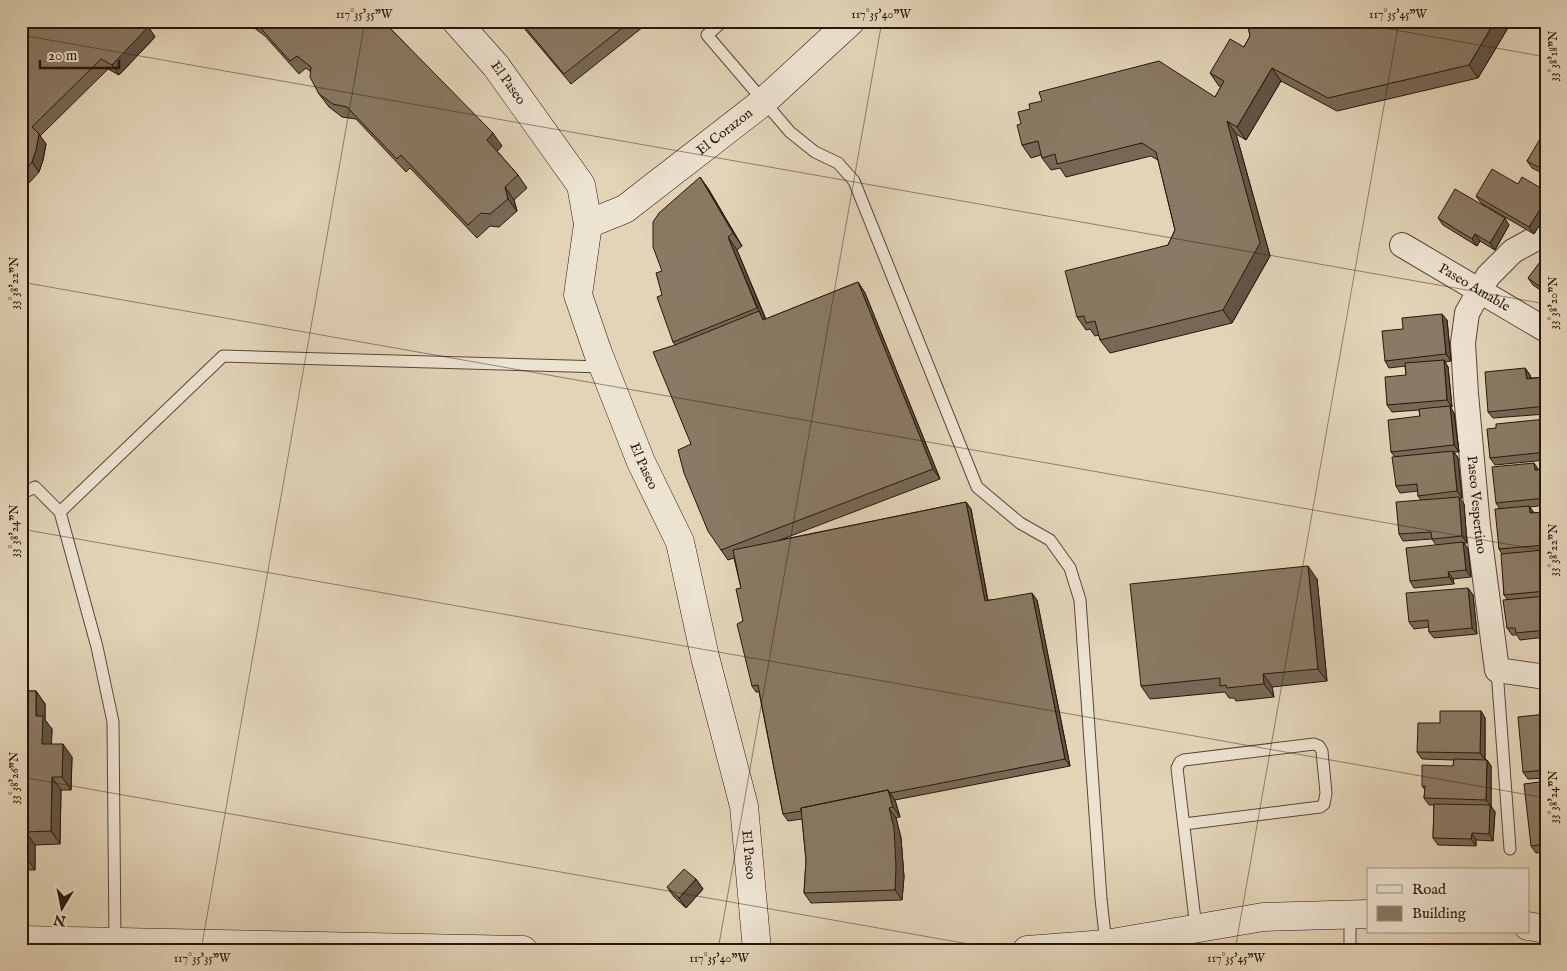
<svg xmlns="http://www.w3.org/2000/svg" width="1567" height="971" font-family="'IM FELL English',serif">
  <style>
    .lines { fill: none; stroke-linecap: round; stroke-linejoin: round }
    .lane-casing { stroke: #584636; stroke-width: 13 }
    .street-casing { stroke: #584636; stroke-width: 26 }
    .secondary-casing { stroke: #29160a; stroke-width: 29 }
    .lane { stroke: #ede3d1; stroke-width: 11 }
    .street { stroke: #ede3d1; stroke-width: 24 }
    .secondary { stroke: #ede3d1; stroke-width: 28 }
    .wall { fill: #776856; stroke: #29160a }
    .shaded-wall { fill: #615546; stroke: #29160a }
    .building { fill: #8a7964; stroke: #29160a }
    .ticks { fill: none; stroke: #29160a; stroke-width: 1; stroke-opacity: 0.45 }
    .labels { text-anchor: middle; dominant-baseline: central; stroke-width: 5; stroke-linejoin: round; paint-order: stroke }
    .street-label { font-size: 14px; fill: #29160a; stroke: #ede3d1 }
    .neatline { fill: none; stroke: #29160a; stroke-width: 2 }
    .ticks-label { font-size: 12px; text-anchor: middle; fill: #29160a }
  </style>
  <rect width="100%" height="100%" fill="#e3d4b8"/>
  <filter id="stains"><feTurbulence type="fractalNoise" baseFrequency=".004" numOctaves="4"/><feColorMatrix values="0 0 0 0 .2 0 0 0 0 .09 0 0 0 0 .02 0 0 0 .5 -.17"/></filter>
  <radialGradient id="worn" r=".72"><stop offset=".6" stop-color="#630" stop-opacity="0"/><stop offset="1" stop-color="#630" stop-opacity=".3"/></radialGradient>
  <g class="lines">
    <defs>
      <path id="lane" d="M723,21L707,35L790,132L815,152L838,163L854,181L977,487L1020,523L1050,540L1070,568L1080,600L1101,899L1106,944
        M21,494L35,487L60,512L97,647L113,722L115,942
        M60,512L223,356L603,367
        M1497,670L1510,849
        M1184,824L1320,807L1324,804L1326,793L1322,751L1319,746L1314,744L1184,760L1180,762L1177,768L1196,928
        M1350,950V914"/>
      <g id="street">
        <path id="s1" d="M1546,233L1513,251L1488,276L1467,313L1463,343L1466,394L1478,526L1497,670L1546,677"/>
        <path id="s2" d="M1402,245L1546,330"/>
      </g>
      <g id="secondary">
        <path id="s3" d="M456,21L496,66L581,185L588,224L578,295L598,353L641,462L680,542L705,657L744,806L757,950"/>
        <path id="s4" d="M588,224L625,209L763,102L851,21"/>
        <path d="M1528,926L1546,929"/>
        <path d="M21,940L523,950"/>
        <path d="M1027,950L1106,944L1263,917L1368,914"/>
      </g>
    </defs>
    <!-- lane casing -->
    <use href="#lane" class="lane-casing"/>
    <!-- street casing -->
    <use href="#street" class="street-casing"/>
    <!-- secondary casing -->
    <use href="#secondary" class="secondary-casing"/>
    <!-- lane -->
    <use href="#lane" class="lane"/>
    <!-- street -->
    <use href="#street" class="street"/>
    <!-- secondary -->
    <use href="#secondary" class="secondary"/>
  </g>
  <!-- wall -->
  <path class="wall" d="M245,21H393L395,24L390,28L502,146L497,151L518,175L527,188L514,200L517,211L499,227L490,226L477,238L410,168L406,172L356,119L342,117L329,107L319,94L311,72L306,68L299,74L265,36Z
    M518,21H639L643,27L571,84Z
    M1247,21H1512L1478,78L1337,111L1281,81L1246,140L1236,134L1270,256L1232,323L1110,353L1100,340L1099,335L1095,336L1090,329L1086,330L1077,317L1168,245L1175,230L1158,160L1151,156L1066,177L1060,168L1051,170L1042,158L1041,155L1031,158L1022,145L1215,97L1221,87L1219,86L1210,73L1244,47L1250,36Z
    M149,28L155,37L119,75L108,69L40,136L46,144L43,160L39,172L29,183L21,189V30Z
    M1546,132V175L1532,168L1527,161Z
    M700,177L709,190L742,246L737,250L766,319L858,282L865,293L940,479L780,540L966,502L971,509L988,600H1037L1070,766L895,800L900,817L896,818L901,838L904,877L902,900L811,903L804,893L806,860L802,819L788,821L783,814L759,692H756L752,686L743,621L741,588L734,558L728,560L721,550L691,444L675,345L673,342L662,295Z
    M1518,184L1546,191V215L1534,234L1481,203L1476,196Z
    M1438,218L1509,225L1495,250L1480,241L1477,246L1443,225Z
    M1546,256V294L1533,285L1528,278Z
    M1447,320L1451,361L1445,362L1448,367L1452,407H1450L1454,413L1459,452H1454L1458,458L1462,498L1460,499L1464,504L1467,543H1464L1468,549L1471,577L1453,579L1454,584L1414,588L1410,581L1436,545L1432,539L1403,541L1399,534L1421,500L1418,496V491L1400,493L1396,486L1395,457L1391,452L1420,416L1419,410L1392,412L1387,405L1406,375L1405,366L1389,368L1385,361L1403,329Z
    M1525,368L1530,375L1531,378L1546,377V414L1493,418L1488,412Z
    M1546,419V460L1495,465L1490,458L1496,428Z
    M1546,469V505L1530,507L1534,513L1546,512V637L1520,640L1517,635H1512L1507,628L1508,600L1504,595L1502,554L1499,549L1500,509L1496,503L1538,470Z
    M1317,579L1327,681L1272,687L1274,697L1236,701L1234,698H1229L1225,692L1150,699L1141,686Z
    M1468,588L1473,595L1477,634L1434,638L1429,632V627L1414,629L1409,622Z
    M21,691H36L45,704V720L52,729L51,744L72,757L71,790H61L60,844L35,845V870H21Z
    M1481,711L1485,718V760H1487L1491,766V806L1495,812L1493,841L1476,840V846L1438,845L1433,838L1434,805H1429L1424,798L1425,790L1422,786L1453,766L1454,760L1422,759L1417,752L1440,723Z
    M1546,714V778L1528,779L1523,772Z
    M1546,781V852L1536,853L1531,846Z
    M696,879L703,889L686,908L674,897L667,887Z"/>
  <!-- shaded-wall -->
  <path class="shaded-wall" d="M139,21H154L149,28L155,37L119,75L112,65Z
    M1495,21H1512L1478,78L1469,65Z
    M1272,68L1281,81L1246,140L1237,127Z
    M1227,121L1236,134L1270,256L1232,323L1223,310Z
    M493,133L502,146L496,153L487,140Z
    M39,134L46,144L43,160L39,172L32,162Z
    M700,177L709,190L742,246L733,233Z
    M505,187L514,200L517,211L508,199Z
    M1546,200V215L1534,234L1529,227Z
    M1505,218L1509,225L1495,250L1490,243Z
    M1475,234L1480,241L1477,246L1472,239Z
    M728,237L737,250L766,321L763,320Z
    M858,282L865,293L940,479L933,469Z
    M1442,314L1447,320L1451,361L1446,354Z
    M1444,360L1448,367L1452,407L1447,400Z
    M1525,368L1530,375L1531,386L1527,379Z
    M1450,406L1454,413L1459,452L1454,445Z
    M1453,451L1458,458L1462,498L1457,491Z
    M1534,463L1539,470H1535Z
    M1459,497L1464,504L1467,543L1462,536Z
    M966,502L971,509L989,608L985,601Z
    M1529,506L1534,513H1530Z
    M1463,542L1468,549L1471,577L1466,570Z
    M1544,550L1546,552V562L1545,561Z
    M1308,566L1317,579L1327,681L1318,669Z
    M1448,572L1453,579L1454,584L1449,577Z
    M1468,588L1473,595L1477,634L1472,628Z
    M1032,593L1037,600L1070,766L1065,759Z
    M1263,674L1272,687L1274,697L1264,684Z
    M36,691L45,704V720L52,729L51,757L42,744L36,716Z
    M1481,711L1485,718V760L1480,753Z
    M63,744L72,757L71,790L62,777Z
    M1487,760L1491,766V806L1486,800Z
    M52,777L61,790L60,844L51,831Z
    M888,790L895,800L900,817L893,807Z
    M1490,805L1495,812L1493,841L1489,834Z
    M889,808L896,818L901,838L904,877L902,900L895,890Z
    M26,832L35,845V870L26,857Z
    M1472,833L1476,840V846L1471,839Z
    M696,879L703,889L686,908L679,898Z"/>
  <!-- building -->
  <path class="building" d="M30,21H139L148,27L112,65L101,59L32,127L39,134L36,150L32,162L21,174V30Z
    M251,21H257L256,23L258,26Z
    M257,21H383L493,133L487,140L518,175L505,187L508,199L490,214L481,213L468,225L401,155L397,159L347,107L333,104L319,94L310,77L311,67L297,56L290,61L256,23Z
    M520,21H631L564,74Z
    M1247,21H1495L1469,65L1328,98L1272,68L1237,127L1227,121L1260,243L1223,310L1100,340L1095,321L1086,323L1084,316L1077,317L1065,271L1168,245L1175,230L1156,152L1142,143L1057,164L1055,154L1042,158L1038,141L1022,145L1017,125L1021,124L1018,112L1030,109L1029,104L1042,101L1039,92L1159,61L1215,97L1224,81L1210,73L1230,39L1244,47L1250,36Z
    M1544,132H1546V171L1527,161Z
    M1492,169L1518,184L1522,177L1546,191V200L1529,227L1476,196Z
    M700,177L733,233L728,237L757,308L673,342L657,297L662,295L656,273L662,271L653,247V222L659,213Z
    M1455,189L1505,218L1490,243L1475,234L1472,239L1438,218Z
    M1545,255L1546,256V291L1528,278Z
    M858,282L933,469L721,550L708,531L684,473L678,450L691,444L653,352L675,345L759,311L763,320Z
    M1442,314L1446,354L1385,361L1382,331L1403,329L1402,318Z
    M1444,360L1447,400L1387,405L1385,377L1406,375L1405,363Z
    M1525,368L1527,379L1546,377V406L1488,412L1485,372Z
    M1450,406L1454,445L1391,452L1388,420L1420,416L1419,409Z
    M1546,419V452L1490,458L1487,429L1496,428V424Z
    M1453,451L1457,491L1418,496L1417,484L1396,486L1392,457Z
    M1534,463L1535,470L1546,469V498L1496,503L1492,467Z
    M1459,497L1462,536L1432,539L1431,532L1399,534L1396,502Z
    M966,502L985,601L1032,593L1065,759L890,793L888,790L801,808V811L783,814L758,685L752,686L737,624L743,621L736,589L741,588L733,550Z
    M1529,506L1530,513L1546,512V545L1499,549L1495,509Z
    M1463,542L1466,570L1448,572L1449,577L1410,581L1406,548Z
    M1544,550L1545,561H1546V591L1504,595L1501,554Z
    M1308,566L1318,669L1263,674L1264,684L1227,688L1226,685L1220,686V678L1141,686L1130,584Z
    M1468,588L1472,628L1429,632L1428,620L1409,622L1406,593Z
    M1546,596V630L1516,633L1515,628H1507L1503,600Z
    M21,691H36V716H43L42,744H63L62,777H52L51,831L26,832V857H21Z
    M1440,711H1481L1480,753L1417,752L1418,723H1440Z
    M1546,714V770L1523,772L1518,717Z
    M1454,759L1487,760L1486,800L1424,798L1425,786H1422V765L1453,766Z
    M1546,781V844L1531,846L1524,784Z
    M888,790L893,807L889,808L894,828L896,867L895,890L804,893L806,860L801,808Z
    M1434,804L1490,805L1489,834L1472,833L1471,839L1433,838Z
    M684,869L696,879L679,898L667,887Z"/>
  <!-- ticks -->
  <path class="ticks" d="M1345,21L1546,57M21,35L1546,304M21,282L1546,551M21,529L1546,798M21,777L1003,950M201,950L365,21M718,950L882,21M1235,950L1399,21"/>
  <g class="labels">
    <!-- street labels -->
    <g class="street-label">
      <text stroke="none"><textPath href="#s3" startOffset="81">El Paseo</textPath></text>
      <text stroke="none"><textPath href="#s4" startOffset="166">El Corazon</textPath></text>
      <text stroke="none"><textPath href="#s2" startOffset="84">Paseo Amable</textPath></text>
      <text stroke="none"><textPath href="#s3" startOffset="501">El Paseo</textPath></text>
      <text stroke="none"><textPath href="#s1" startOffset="308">Paseo Vespertino</textPath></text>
      <text stroke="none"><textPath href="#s3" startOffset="906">El Paseo</textPath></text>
    </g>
  </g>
  <!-- margin -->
  <rect width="1567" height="971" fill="none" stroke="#e3d4b8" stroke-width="55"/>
  <!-- legend -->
  <rect x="1367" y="868" width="162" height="65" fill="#ede3d1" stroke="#9f9181"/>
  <rect x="1377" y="885" width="25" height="8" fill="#ede3d1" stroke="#9f9181"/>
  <text x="1412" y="894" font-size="15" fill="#29160a">Road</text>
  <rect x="1377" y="906" width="25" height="15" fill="#8a7964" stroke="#9f9181"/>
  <text x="1412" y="918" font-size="15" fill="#29160a">Building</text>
  <!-- north arrow -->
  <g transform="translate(62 908) rotate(190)" stroke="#ede3d1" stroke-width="4" paint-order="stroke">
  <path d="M0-4L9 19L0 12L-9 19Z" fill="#29160a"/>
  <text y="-8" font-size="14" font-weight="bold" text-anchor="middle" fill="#29160a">N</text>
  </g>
  <!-- scale -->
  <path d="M40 60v8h79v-8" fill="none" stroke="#29160a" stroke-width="2.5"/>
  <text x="48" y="60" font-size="15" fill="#29160a" stroke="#ede3d1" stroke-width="4" paint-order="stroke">20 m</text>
  <rect x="28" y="28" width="1512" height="916" class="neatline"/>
  <g class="ticks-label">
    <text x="364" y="18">117°35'35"W</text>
    <text x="881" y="18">117°35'40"W</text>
    <text x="1398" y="18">117°35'45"W</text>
    <text transform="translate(1553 56) rotate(-90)" y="4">33°38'18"N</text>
    <text transform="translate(14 283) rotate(-90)" y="4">33°38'22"N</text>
    <text transform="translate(1553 303) rotate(-90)" y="4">33°38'20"N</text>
    <text transform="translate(14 531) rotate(-90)" y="4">33°38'24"N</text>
    <text transform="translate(1553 550) rotate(-90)" y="4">33°38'22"N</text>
    <text transform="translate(14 778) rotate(-90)" y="4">33°38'26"N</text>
    <text transform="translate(1553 797) rotate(-90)" y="4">33°38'24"N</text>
    <text x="202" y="962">117°35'35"W</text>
    <text x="719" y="962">117°35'40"W</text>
    <text x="1236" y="962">117°35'45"W</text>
  </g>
  <rect width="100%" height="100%" filter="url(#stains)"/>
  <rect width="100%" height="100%" fill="url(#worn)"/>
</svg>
